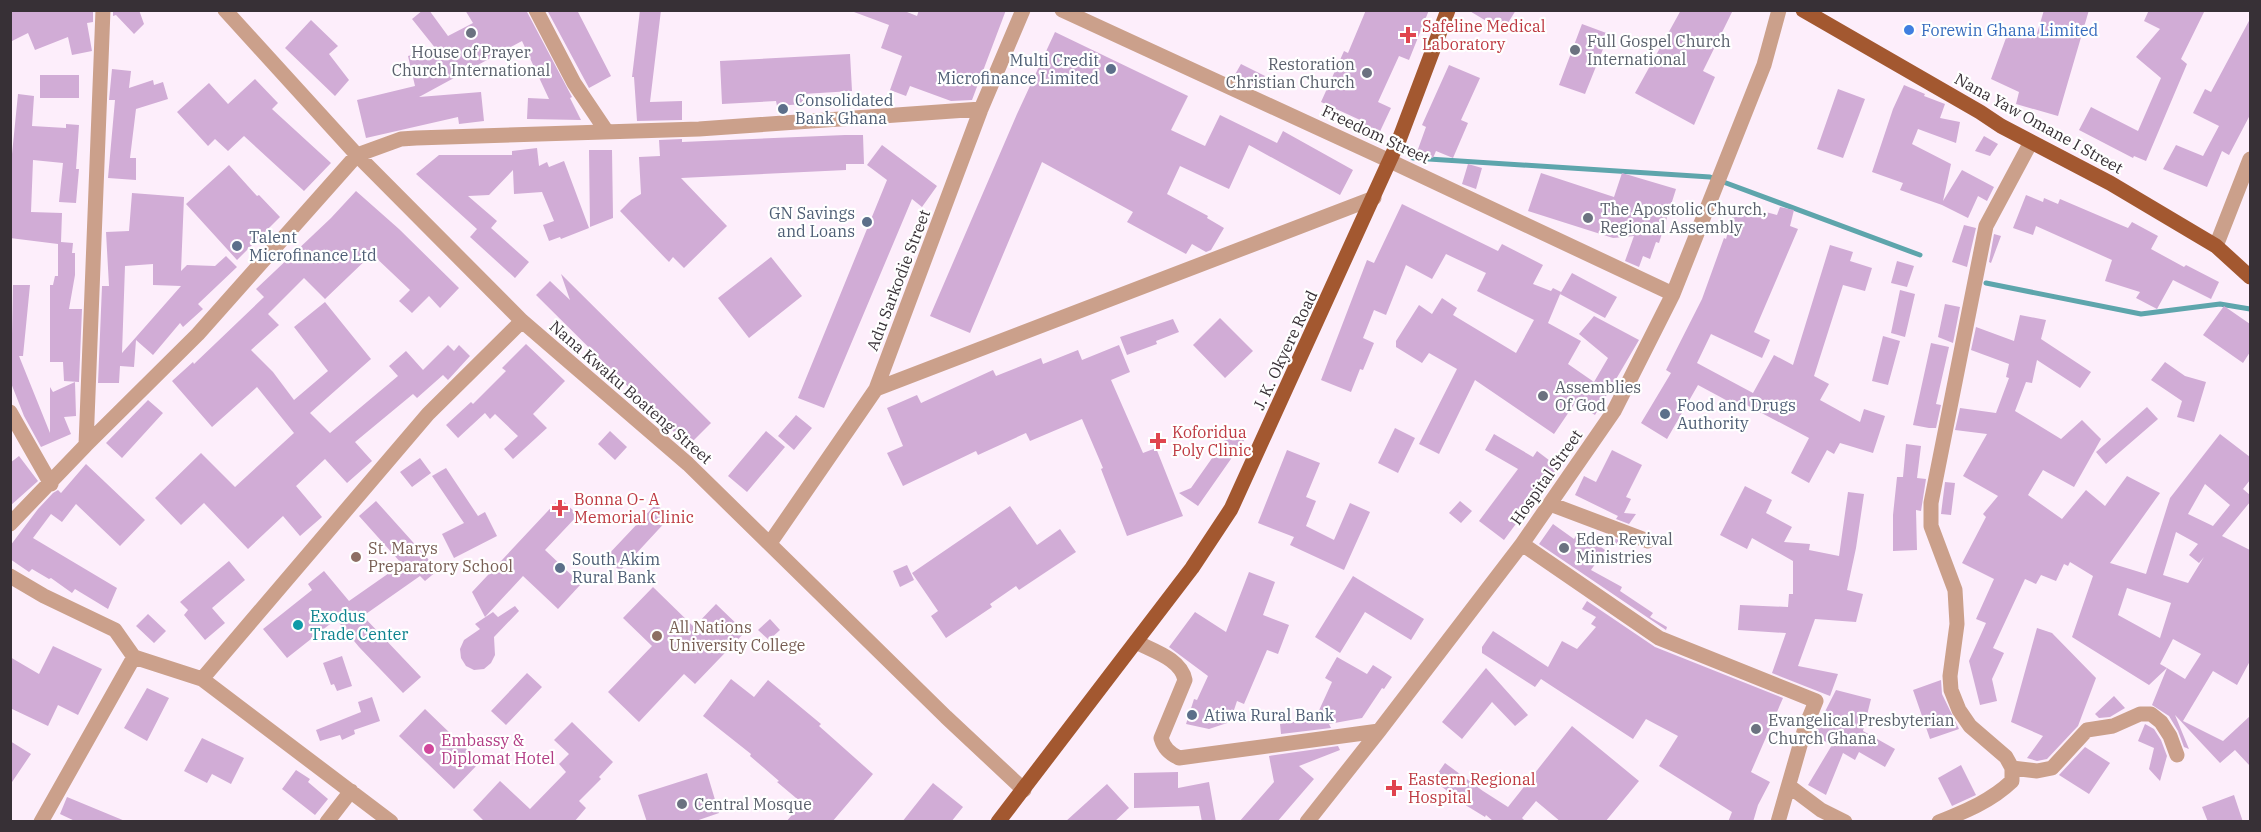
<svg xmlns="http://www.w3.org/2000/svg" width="2261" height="832" font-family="'IBM Plex Serif',serif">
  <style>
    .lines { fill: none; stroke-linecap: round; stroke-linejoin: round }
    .stream { stroke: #5ea5ac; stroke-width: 5 }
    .building { fill: #d1acd6; fill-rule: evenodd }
    .minor { stroke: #cba08b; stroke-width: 15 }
    .major { stroke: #a35830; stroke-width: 15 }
    .shop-dot { fill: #3f7fe0; stroke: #fff; stroke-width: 2 }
    .worship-dot { fill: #6b7280; stroke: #fff; stroke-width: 2 }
    .health-dot { fill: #e0444e; stroke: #fff; stroke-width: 2 }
    .service-dot { fill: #5c6f8a; stroke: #fff; stroke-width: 2 }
    .education-dot { fill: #8d6e63; stroke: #fff; stroke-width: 2 }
    .culture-dot { fill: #0f9aa8; stroke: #fff; stroke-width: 2 }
    .hotel-dot { fill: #d1479c; stroke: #fff; stroke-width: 2 }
    .labels { text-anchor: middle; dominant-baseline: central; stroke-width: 4.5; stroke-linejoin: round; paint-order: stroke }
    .health-label { font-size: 16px; fill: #be3a42; stroke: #fff; text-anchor: start }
    .shop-label { font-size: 16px; fill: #366cbe; stroke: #fff; text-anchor: start }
    .worship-label { font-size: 16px; fill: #5b616d; stroke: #fff; text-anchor: start }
    .service-label { font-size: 16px; fill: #4e5e75; stroke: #fff; text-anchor: start }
    .street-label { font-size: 16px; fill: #373036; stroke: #fff }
    .education-label { font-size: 16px; fill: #785e54; stroke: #fff; text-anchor: start }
    .culture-label { font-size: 16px; fill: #0d838f; stroke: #fff; text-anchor: start }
    .hotel-label { font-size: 16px; fill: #b23c85; stroke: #fff; text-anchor: start }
  </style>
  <rect width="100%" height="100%" fill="#fdeefb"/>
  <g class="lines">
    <!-- stream -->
    <path class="stream" d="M1413,158L1710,177L1920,255
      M1986,283L2141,314L2220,304L2250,309"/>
  </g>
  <!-- building -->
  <path class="building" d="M10,10H93V22L87,23L92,51L72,55L68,37L35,50L28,33L10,42Z
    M113,10H139L144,24L134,34L116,15L113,16Z
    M423,10H429L448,36L473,23L465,10H526L572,97L570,98L581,120L527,119L528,98L549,99L522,41L419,97L481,92L484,121L459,124L458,117L366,138L357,100L415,86L408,56L436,49L412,19Z
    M547,10H577L611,76L589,88Z
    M640,10H661L650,102L682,101V120L637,121L634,77H632Z
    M855,10H902L917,16L919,10H1006L972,100L951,101L910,86L906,96L890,90L902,56L881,48L889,25L854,12Z
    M1366,10H1429L1409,60L1399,56L1378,102L1391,108L1375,142L1354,132L1360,120L1321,102L1344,51L1348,53Z
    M1468,10H1516L1503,31Z
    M1681,10H1733L1703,71L1715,77L1694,125L1635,93Z
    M2044,10H2089L2058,116L2016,104L2019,92L1991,79L2010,27L2036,37Z
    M2149,10H2205L2181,59L2187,64L2146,161L2134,156L2133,158L2079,130L2091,107L2138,131L2161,78L2136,57L2160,29L2144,21Z
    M2250,19V115L2229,155L2222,151L2207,187L2163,169L2176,145L2203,156L2219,126L2193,113L2205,89L2211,92Z
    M311,20L338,46L329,54L349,80L335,96L285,48Z
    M1582,24L1609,34L1585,94L1559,85Z
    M1055,32L1188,96L1171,130L1205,146L1220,115L1277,143L1283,131L1353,170L1340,195L1249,145L1229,189L1180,166L1167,194L1208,216L1207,218L1224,228L1211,250L1206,252L1192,244L1186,254L1127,222L1133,212L1042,162L970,333L930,316L1017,114Z
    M850,54L852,91L803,94V104L777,106L776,101L722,104L720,61Z
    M1241,64L1265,76L1259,90L1233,78Z
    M1449,65L1480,78L1461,120L1468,123L1453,158L1436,151L1433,158L1417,152L1426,127L1422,125Z
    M112,69L131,71L129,88L153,80L154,85L163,82L168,99L136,109L130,158H136V180L108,178L115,100H109Z
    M40,75H79V98H40Z
    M255,79L278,103L272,109L331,163L304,191L244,136L228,151L215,139L208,146L177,112L209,83L228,104Z
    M1904,85L1925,94L1924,96L1945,104L1940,118L1960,122L1956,143L1918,129L1912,144L1951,164L1943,201L1962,170L1994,187L1987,201L1978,196L1968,218L1942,205L1900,190L1903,183L1872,172L1893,109Z
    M1838,89L1865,99L1843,158L1817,149Z
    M18,94L34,96L32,126L66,128V124L79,125L76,169H79L76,203L59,202L63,163L33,160L31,212L62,213L61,242L73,243L72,253H75V275L69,309H82L79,382L64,381L63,362H50V285H53L55,276H58V244L10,238L11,164Z
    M845,135H863L864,164H846V170L681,178L727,226L684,268L673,257L669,262L620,211L631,200L641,194L639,157L660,156L659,140L682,139V142Z
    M1984,136L1998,144L1990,156L1975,151Z
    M882,145L937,186L922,207L912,199L824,408L798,398L887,180L867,165Z
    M537,148L539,166L547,162L549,167L564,161L589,228L561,239L560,237L549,241L543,225L554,221L542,192L514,194L513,170L489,195L468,196L497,221L491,228L529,262L515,278L470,237L477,229L416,174L439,155H512V151Z
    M589,150H612L613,218L590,227Z
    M1468,164L1482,168L1476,189L1462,184Z
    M229,165L257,196L259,195L280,217L237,260L186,204Z
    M1541,173L1614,197L1622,173L1676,189L1659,243L1656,242L1650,259L1643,256L1639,267L1625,261L1634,236L1613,238L1528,211Z
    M356,191L399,229L459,288L440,308L429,296L412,313L399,301L410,290L372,254L325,299L304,278L268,314L279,325L251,350L273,372L294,400L328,371L294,327L325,302L371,359L310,413L330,433L398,376L389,366L406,351L423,370L448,345L454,351L459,345L470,356L448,380L443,375L417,398L413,394L355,442L372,461L347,483L325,459L296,486L322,517L300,536L283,516L248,549L204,503L181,525L155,498L201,453L235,487L294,433L257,387L212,427L172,381L193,362L194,364L264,297L256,289L331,218Z
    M132,193L184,197L181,271L187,265L215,266L226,256L237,267L198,304L203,309L183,327L180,323L153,355L136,340L134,367L120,366L119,383H98L102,286H109L106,232L129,231ZM153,264V285L181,286L122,353L125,266Z
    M2026,195L2043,202L2044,198L2058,204L2060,199L2128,228L2132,222L2158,236L2151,249L2184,267L2186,265L2219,282L2211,299L2173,280L2157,309L2136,298L2140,292L2105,281L2112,260L2036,226L2033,235L2013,228Z
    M1402,204L1498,251L1502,244L1543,265L1533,284L1551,291L1553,288L1561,292L1548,323L1581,341L1568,364L1594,382L1608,358L1579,334L1594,316L1639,340L1595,415L1575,403L1554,434L1475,380L1439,454L1419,444L1457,369L1429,353L1422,363L1396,347V341L1419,305L1432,314L1442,298L1457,308L1453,315L1516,353L1534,320L1477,291L1486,273L1446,254L1432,279L1406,265L1386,315L1374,310L1363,338L1374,343L1363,370L1360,369L1351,392L1321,380L1367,260L1374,263Z
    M1736,204L1777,215L1780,207L1794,210L1790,226L1798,229L1754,332L1770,340L1762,358L1711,334L1697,363L1753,393L1774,355L1793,365L1830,245L1853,252L1850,261L1872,268L1865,291L1843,285L1814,376L1829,384L1820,400L1860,422L1864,409L1885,416L1873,453L1840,443L1834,454L1827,450L1809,483L1791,473L1809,438L1739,401L1737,406L1698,385L1667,439L1641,423L1671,373L1666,370L1702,299L1724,238L1726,239Z
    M1964,225L1976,228L1967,267L1952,262Z
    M1994,234L2001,236L1991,263L1989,262Z
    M771,257L802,296L749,338L718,298Z
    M1897,261L1914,266L1907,287L1891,283Z
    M1572,273L1617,297L1605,318L1560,294Z
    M561,274L711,423L688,446L536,295L550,281L570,300Z
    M13,285H30L23,356H19L50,433V387L53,392L75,382L76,416L64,417L71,434L41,447L24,416L11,383Z
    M1900,290L1915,294L1905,337L1891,333Z
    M1945,304L1960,307L1953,343L1938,337Z
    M2224,306L2250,324V352L2243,363L2203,335Z
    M2020,315L2046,320L2041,339L2091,372L2080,388L2037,360L2032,383L2026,382L2015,411L2061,439L2082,420L2101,439L2074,487L2043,470L2028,495L2062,519L2086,490L2105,506L2127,476L2160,493L2110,563L2146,574L2170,498L2220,434L2250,457V480L2243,489L2250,495V502L2222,536L2250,550V661L2237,685L2213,671L2183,721L2223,741L2250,716V766L2235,750L2220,763L2175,715L2189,749L2184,747L2178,731L2169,716L2152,705L2167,668L2185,679L2201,654L2173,639L2160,664L2167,668L2149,685L2072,637L2093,576L2070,562L2068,566L2064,564L2056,581L2041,575L2036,584L2025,579L1993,648L2004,653L1992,679L1997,701L1980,705L1969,661L1986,623L1976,619L1994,579L1962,563L1986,517L1983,514L1998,496L1963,476L1987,434L1955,430L1960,408L1996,413L2009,378L2006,377L2009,364L1971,350L1976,327L2014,341ZM2205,484L2230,505L2213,526L2188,514ZM2176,532L2198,544L2189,555L2199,563L2204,557L2188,583L2163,575ZM2127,588L2171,603L2160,638L2118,615Z
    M1220,318L1253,351L1225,378L1193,345Z
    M1173,319L1179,332L1156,341L1157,344L1127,355L1120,337Z
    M1883,336L1900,341L1888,385L1872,381Z
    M1931,343L1949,347L1936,404L1941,405L1936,428H1929L1913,425Z
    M526,344L565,381L533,414L547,428L513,459L504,449L518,436L495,414L490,419L485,413L458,438L446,425L471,402L473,404L506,371L502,368Z
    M1119,345L1130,372L1111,380L1143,453L1156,448L1183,516L1127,536L1101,469L1103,468L1082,419L1030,441L1026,433L978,455L976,451L903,486L887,453L903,446L887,408L917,395L921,403L993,370L996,376L1041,358L1043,364L1078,350L1082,360Z
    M2165,362L2185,376L2206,382L2194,422L2177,417L2182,401L2151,380Z
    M148,400L163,413L122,458L106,443Z
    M2147,407L2158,419L2106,464L2096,452Z
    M796,415L812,428L794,450L778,436Z
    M1234,427L1247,436L1198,506L1179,493L1191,488Z
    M1395,428L1415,438L1398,473L1378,463Z
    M610,431L627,447L615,460L598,444Z
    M766,431L785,447L747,492L728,476Z
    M1494,434L1533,457L1537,451L1558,467L1504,540L1479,521L1518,469L1485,450Z
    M1906,444L1921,446L1917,478L1926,479L1921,511L1916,510L1917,550L1893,551V515L1897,477H1903Z
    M1287,450L1320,463L1306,497L1316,501L1306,526L1334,540L1350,503L1370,512L1344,570L1290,545L1294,537L1258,523Z
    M1612,450L1642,465L1626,497L1631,499L1624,513L1636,514L1629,524L1616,519L1618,516L1575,495L1584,476L1596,482Z
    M19,456L38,481L10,506V463Z
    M420,458L431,473L412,487L400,472Z
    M86,464L145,520L120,546L76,504L62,522L51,514L33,538L117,588L108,609L75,589L72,593L51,578L49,579L32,569L29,572L10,559V546L38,509L53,493L58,490L61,493Z
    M446,468L478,516L485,512L497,536L454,558L442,534L464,523L432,476Z
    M1945,482L1955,483L1951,515L1941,514Z
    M1745,486L1772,500L1766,513L1792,527L1784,542L1810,544L1809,550L1839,556L1848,492L1864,494L1856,548L1847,590L1863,594L1856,622L1815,619L1798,666L1838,674L1830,696L1772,673L1786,633L1738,630L1740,605L1788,607L1789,594H1793V561L1752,538L1747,549L1720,535Z
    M560,498L578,515L545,550L581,584L558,609L523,576L485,617L472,592Z
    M376,501L438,570L425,581L420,576L363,616L421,677L403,693L359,647L336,619L334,621L326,612L330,624L287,658L263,629L312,590L308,584L324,571L349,601L402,564L359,516Z
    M1460,501L1472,511L1461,523L1449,513Z
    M656,504L670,517L620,571L606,557Z
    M1010,506L1037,545L1060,529L1076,552L1019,590L1016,586L990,604L992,607L946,638L931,616L938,611L912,573Z
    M1553,524L1574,539L1579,531L1605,550L1591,570L1622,587L1620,591L1653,613L1650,617L1667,627L1666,630L1539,544Z
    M1605,535L1619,540L1614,547L1603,540Z
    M229,561L245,580L212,608L225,623L205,640L184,615L188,610L180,602Z
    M907,565L914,580L900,587L893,571Z
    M1249,572L1275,582L1263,615L1289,625L1278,654L1267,650L1244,704L1237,701L1230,722L1209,729L1186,724L1194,699L1197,700L1208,676L1169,647L1195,612L1226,632Z
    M1353,576L1424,619L1411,640L1365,612L1340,653L1315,637Z
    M653,587L694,627L716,604L745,632L695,684L684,674L639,722L608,692L652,646L623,618Z
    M1587,601L1655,647L1783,698L1751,772L1770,782L1758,805L1753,822H1728L1732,812L1659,766L1678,736L1646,719L1633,739L1541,679L1535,687L1482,653V647L1493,631L1548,667L1562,641L1577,649L1596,627L1591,624L1596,617L1582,609Z
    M515,606L519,611L494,637L495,655L491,663L484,669L474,670L466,666L461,658L460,649L464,640L480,629L475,624L493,612L498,617Z
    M148,614L166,631L154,643L136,626Z
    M770,619L780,630L769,640L758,630Z
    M2037,628L2052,633L2096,678L2078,726L2047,759L2037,761L2027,758L2043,736L2011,722Z
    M53,646L102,669L78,715L58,705L48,726L10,708V657L39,674Z
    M342,656L352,686L337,691L334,684L331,685L323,663Z
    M1337,657L1367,674L1373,665L1392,677L1384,689L1382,688L1362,718L1329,724L1331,728L1281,734L1280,724L1308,720V717H1316L1332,682L1325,678Z
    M1486,668L1528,715L1515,726L1492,702L1462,739L1442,722Z
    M527,673L542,687L506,725L491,711Z
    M731,679L754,697L768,680L821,724L819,726L873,774L832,822H786L802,803L777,782L779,781L750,756L751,754L703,716Z
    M1941,680L1942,694L1959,729L1930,739L1913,690Z
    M147,688L169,698L147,741L124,728Z
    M1836,690L1871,699L1863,731L1895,749L1885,767L1859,752L1855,760L1843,753L1826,795L1808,785L1832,745L1813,735Z
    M2114,696L2125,708L2110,717L2099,718L2095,714Z
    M372,697L380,721L354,730L355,734L342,740L340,735L320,741L316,730L361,712L358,702Z
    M425,709L480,762L454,789L399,736Z
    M572,722L613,762L599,777L601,779L579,801L586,808L574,822H485L473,810L500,781L530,809L566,772L559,764L569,754L554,740Z
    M2145,724L2154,729L2161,740L2167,756L2160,781L2149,769L2154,748L2138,741Z
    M1572,726L1639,781L1605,822H1561L1536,801L1522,818L1526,822H1494L1486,815L1485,817L1467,806L1433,780L1445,763L1483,791L1508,807Z
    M202,738L244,758L231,784L212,774L207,783L184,771Z
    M10,741L31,754L10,785Z
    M1338,746L1340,750L1299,766L1314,779L1277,822H1239L1274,782L1269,756Z
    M2085,747L2110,763L2089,794L2059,775Z
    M1961,765L1976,795L1952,806L1938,778Z
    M296,770L310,779L308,782L328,799L315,815L282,789Z
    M1178,772V788L1209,782L1216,822H1202L1199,806L1134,808V773Z
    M707,773L719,813L693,822H647L638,795Z
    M933,783L963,807L951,822H902Z
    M1107,784L1129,808L1114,822H1065Z
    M2234,795L2243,822H2208L2202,807Z
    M67,797L125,821V822H77L60,814Z"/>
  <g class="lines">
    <!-- minor -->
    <path class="minor" d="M225,10L357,155L522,321L688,464L946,717L1024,790
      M536,10L574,83L607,132
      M1062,10L1390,161L1673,294
      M2216,246L2250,159
      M876,389L1374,198
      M10,412L51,484
      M86,445L103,10
      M1550,504L1648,541
      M10,524L86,445L198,334L357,155L401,139L416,138L699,129L981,109
      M770,543L876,389L981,109L1023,10
      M1522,544L1659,638L1816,701L1805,728L1778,822
      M10,576L44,596L115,630L134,657L202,679L391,822
      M1136,642C1153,651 1181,659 1185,680L1161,738C1164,748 1169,753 1179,758L1379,731
      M202,679L428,414L522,321
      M2012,768L2037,771L2052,768L2087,730L2113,726L2140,714H2151L2161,722L2170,736L2177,755
      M1789,786L1821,810L1845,822
      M41,822L134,657
      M327,822L351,791
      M1307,822L1379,731L1522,544L1614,411L1673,294L1764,65L1779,10
      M1939,822C1966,811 1991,801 2012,781V768L2006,757L1970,726L1959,710L1951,690L1950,676L1957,624L1955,590L1931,526V503L1986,226L2031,142"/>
    <!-- major -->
    <path class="major" d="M1803,10L1980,112L2001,126L2110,183L2216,246L2250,277
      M998,822L1192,568L1231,509L1399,140L1448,10"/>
  </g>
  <!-- markers -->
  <circle class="shop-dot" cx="1909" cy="30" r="6"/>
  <g class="worship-dot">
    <circle cx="471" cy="33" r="6"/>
    <circle cx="1575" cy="50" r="6"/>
    <circle cx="1367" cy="73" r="6"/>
    <circle cx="1588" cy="218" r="6"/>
    <circle cx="1543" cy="396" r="6"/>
    <circle cx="1564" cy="548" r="6"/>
    <circle cx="1756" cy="729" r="6"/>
    <circle cx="682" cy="804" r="6"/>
  </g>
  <g class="health-dot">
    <path d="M1405 26h6v6h6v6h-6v6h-6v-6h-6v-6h6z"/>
    <path d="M1155 432h6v6h6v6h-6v6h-6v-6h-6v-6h6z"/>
    <path d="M557 499h6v6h6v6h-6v6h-6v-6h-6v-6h6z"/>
    <path d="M1391 779h6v6h6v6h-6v6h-6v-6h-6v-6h6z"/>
  </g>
  <g class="service-dot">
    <circle cx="1111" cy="69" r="6"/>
    <circle cx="783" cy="109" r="6"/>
    <circle cx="867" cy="222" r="6"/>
    <circle cx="237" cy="246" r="6"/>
    <circle cx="1665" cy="414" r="6"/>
    <circle cx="560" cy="568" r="6"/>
    <circle cx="1192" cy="715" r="6"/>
  </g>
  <g class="education-dot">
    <circle cx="356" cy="557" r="6"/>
    <circle cx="657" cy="636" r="6"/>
  </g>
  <circle class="culture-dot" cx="298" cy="625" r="6"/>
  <circle class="hotel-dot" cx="429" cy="749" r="6"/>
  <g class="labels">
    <!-- health labels -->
    <g class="health-label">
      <text x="1422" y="26">Safeline Medical<tspan x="1422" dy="18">Laboratory</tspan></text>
      <text x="1172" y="432">Koforidua<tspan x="1172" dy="18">Poly Clinic</tspan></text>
      <text x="574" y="499">Bonna O- A<tspan x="574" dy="18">Memorial Clinic</tspan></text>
      <text x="1408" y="779">Eastern Regional<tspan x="1408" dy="18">Hospital</tspan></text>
    </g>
    <!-- shop labels -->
    <g class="shop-label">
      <text x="1921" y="30">Forewin Ghana Limited</text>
    </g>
    <!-- worship labels -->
    <g class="worship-label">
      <text x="1587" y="41">Full Gospel Church<tspan x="1587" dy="18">International</tspan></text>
      <text x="471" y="52" text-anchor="middle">House of Prayer<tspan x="471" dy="18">Church International</tspan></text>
      <text x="1355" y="64" text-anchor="end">Restoration<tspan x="1355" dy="18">Christian Church</tspan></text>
      <text x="1600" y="209">The Apostolic Church,<tspan x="1600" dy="18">Regional Assembly</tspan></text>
      <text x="1555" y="387">Assemblies<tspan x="1555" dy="18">Of God</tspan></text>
      <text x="1576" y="539">Eden Revival<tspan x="1576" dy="18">Ministries</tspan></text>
      <text x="1768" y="720">Evangelical Presbyterian<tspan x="1768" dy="18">Church Ghana</tspan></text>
      <text x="694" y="804">Central Mosque</text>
    </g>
    <!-- service labels -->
    <g class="service-label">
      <text x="1099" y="60" text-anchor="end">Multi Credit<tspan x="1099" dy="18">Microfinance Limited</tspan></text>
      <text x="795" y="100">Consolidated<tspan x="795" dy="18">Bank Ghana</tspan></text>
      <text x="855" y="213" text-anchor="end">GN Savings<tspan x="855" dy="18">and Loans</tspan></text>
      <text x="249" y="237">Talent<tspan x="249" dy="18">Microfinance Ltd</tspan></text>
      <text x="1677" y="405">Food and Drugs<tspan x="1677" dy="18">Authority</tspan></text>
      <text x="572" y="559">South Akim<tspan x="572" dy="18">Rural Bank</tspan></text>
      <text x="1204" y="715">Atiwa Rural Bank</text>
    </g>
    <!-- street labels -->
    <g class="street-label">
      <text transform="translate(2039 123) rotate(29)">Nana Yaw Omane I Street</text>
      <text transform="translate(1376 134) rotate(25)">Freedom Street</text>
      <text transform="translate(898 280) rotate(-69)">Adu Sarkodie Street</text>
      <text transform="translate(1285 350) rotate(-65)">J. K. Okyere Road</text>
      <text transform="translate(631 392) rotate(41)">Nana Kwaku Boateng Street</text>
      <text transform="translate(1546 477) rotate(-55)">Hospital Street</text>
    </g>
    <!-- education labels -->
    <g class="education-label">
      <text x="368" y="548">St. Marys<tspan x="368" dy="18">Preparatory School</tspan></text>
      <text x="669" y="627">All Nations<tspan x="669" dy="18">University College</tspan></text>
    </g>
    <!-- culture labels -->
    <g class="culture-label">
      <text x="310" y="616">Exodus<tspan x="310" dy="18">Trade Center</tspan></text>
    </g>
    <!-- hotel labels -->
    <g class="hotel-label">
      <text x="441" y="740">Embassy &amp;<tspan x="441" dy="18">Diplomat Hotel</tspan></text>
    </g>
  </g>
  <!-- border -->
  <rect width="2261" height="832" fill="none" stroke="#373036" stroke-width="24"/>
</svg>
